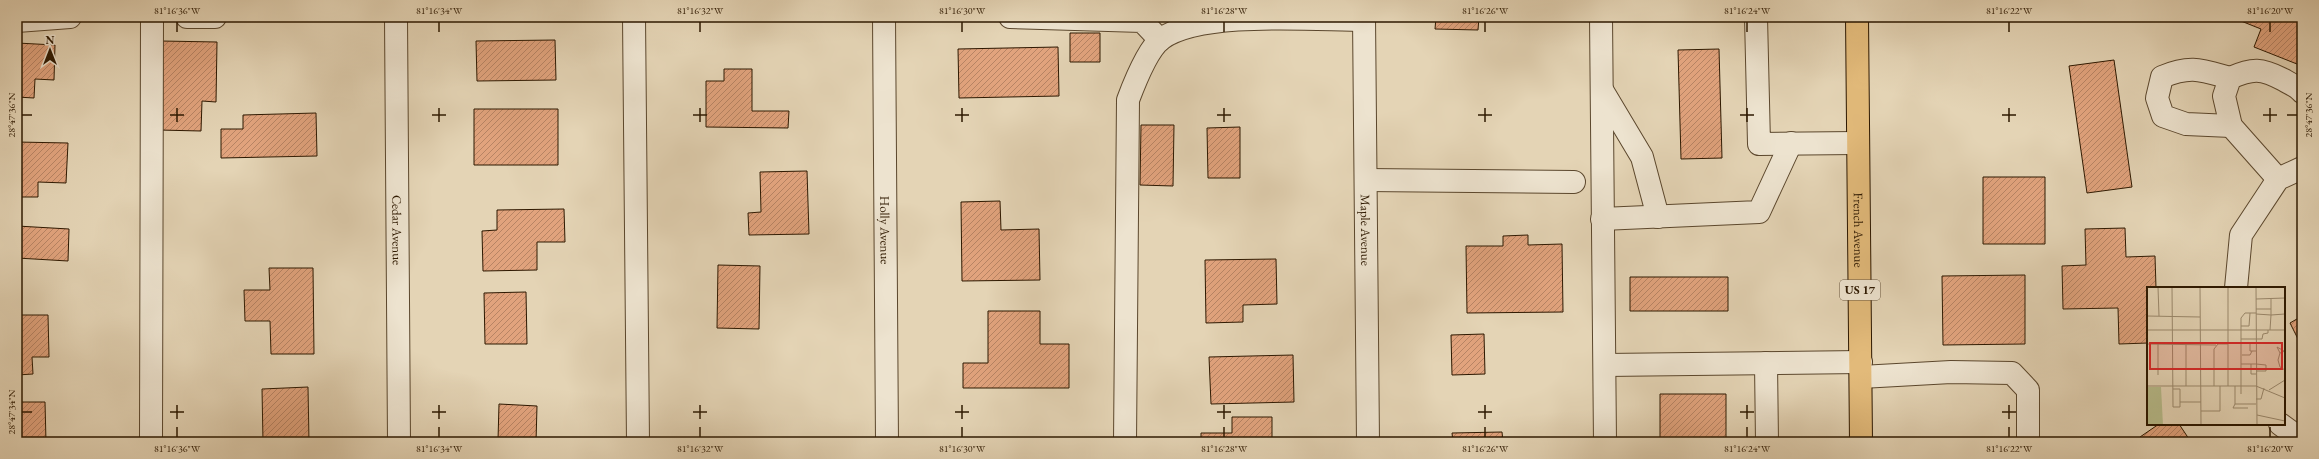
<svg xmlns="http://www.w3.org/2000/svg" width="2319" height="459" font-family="'EB Garamond',serif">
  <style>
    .building { fill: url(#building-hatch); stroke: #2d1800 }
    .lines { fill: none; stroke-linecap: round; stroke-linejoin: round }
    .minor-casing { stroke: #5b472d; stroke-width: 24 }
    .major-casing { stroke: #2d1800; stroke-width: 24 }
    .minor { stroke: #ede3cf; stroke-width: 22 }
    .major { stroke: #e2ba7a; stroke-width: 22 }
    .ticks { fill: none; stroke: #2d1800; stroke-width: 1.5 }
    .labels { text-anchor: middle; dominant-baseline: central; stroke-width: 4; stroke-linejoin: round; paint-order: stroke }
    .shield { fill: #ede3cf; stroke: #67553e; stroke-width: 1 }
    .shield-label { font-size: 12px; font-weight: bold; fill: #2d1800 }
    .street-label { font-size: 13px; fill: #2d1800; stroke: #ede3cf }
    .inset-road { fill: none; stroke: #9b896d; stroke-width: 1 }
    .view { fill: #d62828; fill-opacity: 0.15; stroke: #d62828; stroke-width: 2 }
    .inset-edge { fill: none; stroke: #2d1800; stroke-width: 2 }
    .neatline { fill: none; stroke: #2d1800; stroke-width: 1.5 }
    .ticks-label { font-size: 10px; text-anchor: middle; fill: #2d1800 }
  </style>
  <defs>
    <pattern id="building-hatch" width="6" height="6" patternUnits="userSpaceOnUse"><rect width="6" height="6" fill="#e1a37d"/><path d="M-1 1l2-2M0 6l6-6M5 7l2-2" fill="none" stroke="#b78464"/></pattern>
  </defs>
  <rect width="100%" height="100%" fill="#e4d4b5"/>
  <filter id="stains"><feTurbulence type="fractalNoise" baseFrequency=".005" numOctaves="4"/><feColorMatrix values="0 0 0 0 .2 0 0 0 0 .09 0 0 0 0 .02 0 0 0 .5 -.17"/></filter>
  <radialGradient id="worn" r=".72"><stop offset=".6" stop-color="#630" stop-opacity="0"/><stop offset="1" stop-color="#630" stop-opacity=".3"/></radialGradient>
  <!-- building -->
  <path class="building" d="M1436,17H1479L1478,30L1435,29Z
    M1940,17H2031V18H1940Z
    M2231,17H2302V66L2254,47L2261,29Z
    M1070,33H1100V62H1070Z
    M555,40L556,80L477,81L476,41Z
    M161,41L217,42L216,102L202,101L201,131L159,130Z
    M17,43L55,45L54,80L35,79L34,98L17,97Z
    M1058,47L1059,96L959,98L958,49Z
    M1719,49L1722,158L1681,159L1678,50Z
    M2114,60L2132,187L2087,193L2069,66Z
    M724,69H752V111H789L788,128L706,127V81H724Z
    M474,109H558V165H474Z
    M316,113L317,156L221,158V129H243V115Z
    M1141,125H1174L1173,186L1140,185Z
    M1240,127V178H1208L1207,128Z
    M17,142L68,143L66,183L38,182V197H17Z
    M807,171L809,234L749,235L748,213L761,212L760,172Z
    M1983,177H2045V244H1983Z
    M1000,201L1001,230L1039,229L1040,280L962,281L961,202Z
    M564,209L565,242H537V270L483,271L482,231L497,230V210Z
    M17,226L69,229L68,261L17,258Z
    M2125,228L2126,257L2155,256L2156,288H2148V343L2119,344L2118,308L2063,309L2062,266L2086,265L2085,229Z
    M1528,235V245L1562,244L1563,312L1467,313L1466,246H1503V236Z
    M1276,259L1277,304L1243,305V322L1206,323L1205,260Z
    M718,265L760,266L759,329L717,328Z
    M269,268H313L314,354H271L270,321H245L244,290H270Z
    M2025,275V344L1943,345L1942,276Z
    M1630,277H1728V311H1630Z
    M526,292L527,344H485L484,293Z
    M988,311H1040V344H1069V388H963V363H988Z
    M17,315H48L49,357H32L33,374L17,375Z
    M2302,316V347L2290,323Z
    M1484,334L1485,374L1452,375L1451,335Z
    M1293,355L1294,402L1211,404L1209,357Z
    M308,387L309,442H263L262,389Z
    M1660,394H1726V442H1660Z
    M17,402H45L46,442H17Z
    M499,404L537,406L536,442H486V439L498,440Z
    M1232,417H1272V442H1201V433H1232Z
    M2159,424H2179L2191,442H2143L2140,437Z
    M1502,432L1503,442H1453L1452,433Z"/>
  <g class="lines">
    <defs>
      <g id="minor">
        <path d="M187,17H215"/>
        <path id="s1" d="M396,17L399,442"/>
        <path d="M634,17L638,442"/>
        <path id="s2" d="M884,17L887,442"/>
        <path d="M1010,17L1142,21L1160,40"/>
        <path id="s3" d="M1364,17L1368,442"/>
        <path d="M1601,17L1605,442"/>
        <path d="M1756,17L1759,144L1857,143"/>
        <path d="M17,21L70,17"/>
        <path d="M2230,78C2201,70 2191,65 2162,77L2157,98L2163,116L2186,124L2231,126"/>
        <path d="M1602,90L1642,157L1658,217"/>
        <path d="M2278,179L2231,126L2224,96L2230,78C2253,68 2261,68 2284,80C2290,84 2297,86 2302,92"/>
        <path d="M1366,180L1574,182"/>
        <path d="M1602,219L1759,212L1791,143"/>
        <path d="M2236,288L2241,235L2278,179L2302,168"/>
        <path d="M1766,363L1767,442"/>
        <path d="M1605,365L1861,362"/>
        <path d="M1861,377L1951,372L2012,373L2028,390V442"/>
        <path d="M2280,424L2302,440"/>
        <path d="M151,442L152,17"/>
        <path d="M1125,442L1128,100C1134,84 1147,50 1161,39C1201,10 1314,20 1364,20"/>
      </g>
      <g id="major">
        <path id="s4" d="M1857,17L1861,442"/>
      </g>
    </defs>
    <!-- minor casing -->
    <use href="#minor" class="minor-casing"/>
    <!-- major casing -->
    <use href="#major" class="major-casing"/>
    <!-- minor -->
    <use href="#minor" class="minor"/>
    <!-- major -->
    <use href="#major" class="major"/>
  </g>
  <!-- ticks -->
  <path class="ticks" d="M177,22V32M439,22V32M700,22V32M962,22V32M1224,22V32M1485,22V32M1747,22V32M2009,22V32M2270,22V32M177,108V122M439,108V122M700,108V122M962,108V122M1224,108V122M1485,108V122M1747,108V122M2009,108V122M2270,108V122M22,115H32M170,115H184M432,115H446M693,115H707M955,115H969M1217,115H1231M1478,115H1492M1740,115H1754M2002,115H2016M2263,115H2277M2287,115H2297M177,405V419M439,405V419M700,405V419M962,405V419M1224,405V419M1485,405V419M1747,405V419M2009,405V419M22,412H32M170,412H184M432,412H446M693,412H707M955,412H969M1217,412H1231M1478,412H1492M1740,412H1754M2002,412H2016M177,427V437M439,427V437M700,427V437M962,427V437M1224,427V437M1485,427V437M1747,427V437M2009,427V437M2270,427V437"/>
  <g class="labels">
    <!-- shield labels -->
    <rect class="shield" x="1840" y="280" width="40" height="20" rx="3"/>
    <g class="shield-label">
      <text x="1860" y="290">US 17</text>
    </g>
    <!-- street labels -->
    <g class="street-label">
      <text stroke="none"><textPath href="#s2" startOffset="213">Holly Avenue</textPath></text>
      <text stroke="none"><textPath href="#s3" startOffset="213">Maple Avenue</textPath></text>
      <text stroke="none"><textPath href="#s1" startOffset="213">Cedar Avenue</textPath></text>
      <text stroke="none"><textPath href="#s4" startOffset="213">French Avenue</textPath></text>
    </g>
  </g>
  <!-- overview -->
  <g transform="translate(2147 287)">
    <rect width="138" height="138" fill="#e4d4b5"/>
    <path d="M0,100H14L16,138H0Z" fill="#b7bc8b"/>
    <path class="inset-road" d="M11,0L12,29M25,0L26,120H33V102H26M53,0L54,138M81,0V99M109,0L110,138M109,12L138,11M124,12V28L138,27M109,22H124M109,27L124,28L123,43M0,29L53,30M94,39H102L103,26M0,43H138M94,52H115L116,47L121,46V43M103,56V64H109M0,57L69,58M39,57V99M138,64L133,66L131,73L133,80L138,83M133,66L130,60L137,64M95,68H103L105,64M94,77H109M104,77V87H109M109,77L119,78V84H110M11,88V57M0,99H109L138,111M67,99V62L71,57H81M88,99V117H109M122,103L138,93M94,107V31L98,26H109M109,112H114L117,101M33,115H54M88,117L86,121H101M54,124H73V99M110,128L138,134"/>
    <path class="view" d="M3,56H135V82H3Z"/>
    <rect width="138" height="138" class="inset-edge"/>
  </g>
  <!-- margin -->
  <rect width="2319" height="459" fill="none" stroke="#e4d4b5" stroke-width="44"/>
  <!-- north arrow -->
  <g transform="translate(50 50)" stroke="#ede3cf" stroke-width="3" paint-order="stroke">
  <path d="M0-3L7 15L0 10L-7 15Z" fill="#2d1800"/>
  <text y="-6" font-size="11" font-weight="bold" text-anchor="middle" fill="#2d1800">N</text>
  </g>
  <rect x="22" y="22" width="2275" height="415" class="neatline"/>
  <g class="ticks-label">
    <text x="177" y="14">81°16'36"W</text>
    <text x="439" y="14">81°16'34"W</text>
    <text x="700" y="14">81°16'32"W</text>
    <text x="962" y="14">81°16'30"W</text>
    <text x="1224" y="14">81°16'28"W</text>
    <text x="1485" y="14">81°16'26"W</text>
    <text x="1747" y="14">81°16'24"W</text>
    <text x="2009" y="14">81°16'22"W</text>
    <text x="2270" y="14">81°16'20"W</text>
    <text transform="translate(11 115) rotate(-90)" y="4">28°47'36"N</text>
    <text transform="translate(2308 115) rotate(-90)" y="4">28°47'36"N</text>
    <text transform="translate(11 412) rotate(-90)" y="4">28°47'34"N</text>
    <text x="177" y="452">81°16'36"W</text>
    <text x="439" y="452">81°16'34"W</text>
    <text x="700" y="452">81°16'32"W</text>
    <text x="962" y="452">81°16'30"W</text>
    <text x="1224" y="452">81°16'28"W</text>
    <text x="1485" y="452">81°16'26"W</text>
    <text x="1747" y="452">81°16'24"W</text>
    <text x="2009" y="452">81°16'22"W</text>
    <text x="2270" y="452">81°16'20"W</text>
  </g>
  <rect width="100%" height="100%" filter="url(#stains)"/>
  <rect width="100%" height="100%" fill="url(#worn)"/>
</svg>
